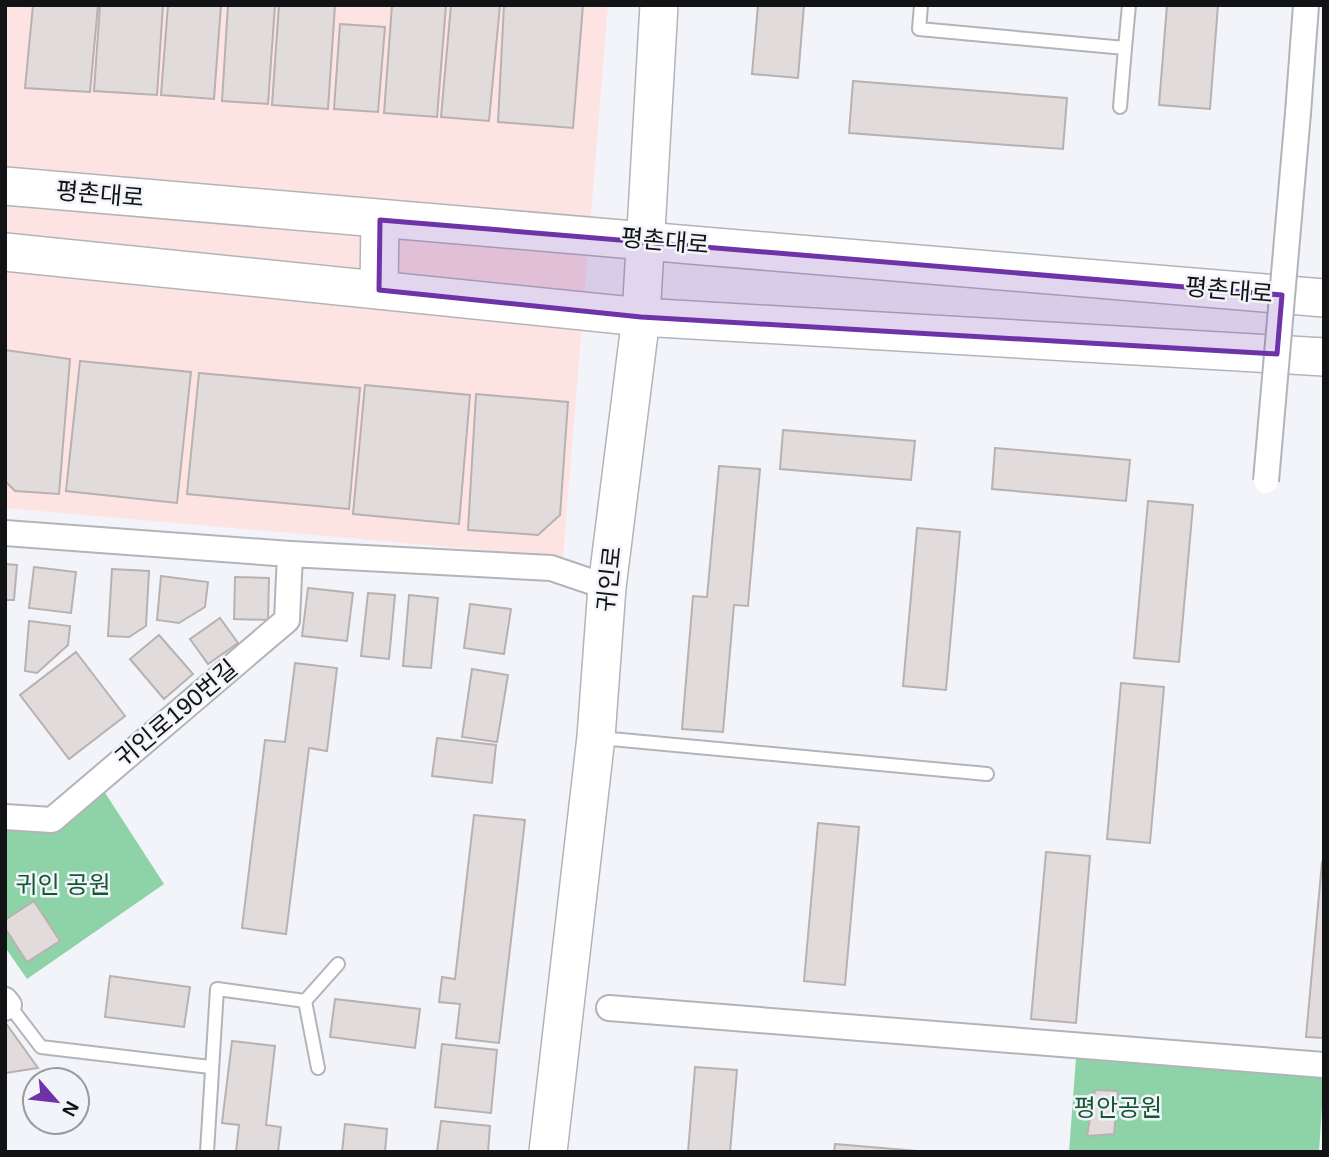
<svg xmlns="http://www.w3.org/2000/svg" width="1329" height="1157" font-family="Arial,'Noto Sans KR',sans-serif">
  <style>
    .commercial { fill: #fee3e3 }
    .green { fill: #8ed2a8 }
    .building { fill: #e1dbdb; stroke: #b7b2b1; stroke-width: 2 }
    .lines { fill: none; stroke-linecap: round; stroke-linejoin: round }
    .lane-casing { stroke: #b3b4b9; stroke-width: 16 }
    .street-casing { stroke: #b3b4b9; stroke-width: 28 }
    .secondary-casing { stroke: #b3b4b9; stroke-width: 40 }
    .lane { stroke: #fff; stroke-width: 12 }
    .street { stroke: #fff; stroke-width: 24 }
    .secondary { stroke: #fff; stroke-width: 37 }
    .street-bridge-casing { stroke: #b3b4b9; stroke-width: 28; stroke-linecap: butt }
    .street-bridge { stroke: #fff; stroke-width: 24 }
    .marked { fill: #6e33a9; fill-opacity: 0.2; stroke: #6e33a9; stroke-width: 5; stroke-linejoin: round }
    .labels { text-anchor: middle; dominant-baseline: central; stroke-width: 5; stroke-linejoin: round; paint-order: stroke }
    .street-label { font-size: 24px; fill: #121315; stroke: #f2f4f9 }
    .park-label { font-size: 24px; fill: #135835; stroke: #f2f4f9 }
  </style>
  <rect width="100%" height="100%" fill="#f2f4f9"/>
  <!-- commercial -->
  <path class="commercial" d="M5,5H608L563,557L5,508Z"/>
  <!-- green -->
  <path class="green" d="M102,788L164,884L27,979L5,947V823Z
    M1076,1058L1324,1077L1319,1152H1069Z"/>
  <!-- building -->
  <path class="building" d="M33,5H98L90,92L25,88Z
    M100,5H163L157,95L94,91Z
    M168,5H221L214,99L161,95Z
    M228,5H275L268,104L222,101Z
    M279,5H335L328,109L272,105Z
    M392,5H446L437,117L384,113Z
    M451,5H500L489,121L441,117Z
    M504,5H583L573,128L498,122Z
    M758,5H804L798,78L752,74Z
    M1167,5H1218L1210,109L1159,105Z
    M340,24L385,27L378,112L334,109Z
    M853,81L1067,98L1063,149L849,133Z
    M5,350L70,359L59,494L15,491L5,481Z
    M80,361L191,372L177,503L66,491Z
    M199,373L360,388L349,509L187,494Z
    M365,385L470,395L459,524L353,514Z
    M476,394L568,402L560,515L538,535L468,530Z
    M783,430L915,441L911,480L780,469Z
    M995,448L1130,460L1126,501L992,489Z
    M719,466L760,469L748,606L734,605L723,732L682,729L693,596L707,597Z
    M1148,501L1193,505L1179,662L1134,658Z
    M917,528L960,532L946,690L903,686Z
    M5,564L17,565L14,600H5Z
    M34,567L76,572L71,613L29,608Z
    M112,569L149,571L146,626L129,637L108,636Z
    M161,576L208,582L205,607L179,623L157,620Z
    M235,577L269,578L268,620L234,619Z
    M308,588L353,593L347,641L302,636Z
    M368,593L395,595L389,659L361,656Z
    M409,595L438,598L431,668L403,666Z
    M470,604L511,609L504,654L464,648Z
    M220,618L238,643L208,664L190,639Z
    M29,621L70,626L68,645L37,673L25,671Z
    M159,635L193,674L164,699L130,659Z
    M76,652L125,716L69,759L20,695Z
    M295,663L337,668L327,751L309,748L286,934L242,928L265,740L285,742Z
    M472,669L508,675L497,742L462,737Z
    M1121,683L1164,687L1150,843L1107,839Z
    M437,738L496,745L492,783L432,776Z
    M474,815L525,820L499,1043L456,1038L460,1004L439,1002L442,977L455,979Z
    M818,823L859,827L845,985L804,981Z
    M1046,852L1090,856L1076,1023L1031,1019Z
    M1322,862H1324V1038L1306,1037Z
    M34,901L60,941L27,962L5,928V920Z
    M110,976L190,987L184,1027L105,1017Z
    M335,999L420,1009L415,1048L330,1037Z
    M5,1022L38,1068L5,1073Z
    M232,1041L275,1046L266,1125L281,1127L278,1152H236L239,1125L222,1123Z
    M442,1044L497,1050L491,1113L435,1107Z
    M695,1067L737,1070L730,1152H688Z
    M1095,1090L1118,1091L1114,1134L1087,1136Z
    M441,1121L490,1126L488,1152H437Z
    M345,1124L387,1129L385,1152H342Z
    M835,1144L929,1152H834Z"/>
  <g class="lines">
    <defs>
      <path id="lane" d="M921,5L919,29L1125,48L1129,5
        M1120,107L1125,48
        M600,738L987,774
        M305,1001L318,1068
        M305,1001L338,964
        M9,1005L41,1047L210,1067
        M207,1152L217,989L305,1001"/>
      <path id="street" d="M1298,113L1306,5
        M5,533L290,554L551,568L607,587
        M5,817L52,820L287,620L290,554
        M5,1000L9,1005L5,1008
        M609,1008L1324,1065"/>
      <path id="secondary" d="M5,186C445,226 884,260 1324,298
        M5,252L641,317L1324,357
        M379,290L380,220
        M548,1152L596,737L607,587L641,317L659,5"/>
    </defs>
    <!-- lane casing -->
    <use href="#lane" class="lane-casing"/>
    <!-- street casing -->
    <use href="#street" class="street-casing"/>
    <!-- secondary casing -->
    <use href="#secondary" class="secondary-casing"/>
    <!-- lane -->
    <use href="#lane" class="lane"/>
    <!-- street -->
    <use href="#street" class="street"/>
    <!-- secondary -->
    <use href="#secondary" class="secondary"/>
    <defs>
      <path id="street-bridge" d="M1266,481L1298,113"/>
    </defs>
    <!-- street-bridge casing -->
    <use href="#street-bridge" class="street-bridge-casing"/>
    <!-- street-bridge -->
    <use href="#street-bridge" class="street-bridge"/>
  </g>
  <!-- marked area -->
  <path class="marked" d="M380,220L1282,295L1277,354L641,317L379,290Z"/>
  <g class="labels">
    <!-- street labels -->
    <g class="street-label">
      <text transform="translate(100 194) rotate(5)">평촌대로</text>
      <text transform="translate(665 241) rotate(5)">평촌대로</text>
      <text transform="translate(1229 290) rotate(5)">평촌대로</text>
      <text transform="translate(609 579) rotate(-84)">귀인로</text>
      <text transform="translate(176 713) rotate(-40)">귀인로190번길</text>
    </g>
    <!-- park labels -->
    <g class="park-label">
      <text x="63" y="884">귀인 공원</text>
      <text x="1118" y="1107">평안공원</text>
    </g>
  </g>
  <!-- border -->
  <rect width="1329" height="1157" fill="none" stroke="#121315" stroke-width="14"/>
  <!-- north arrow -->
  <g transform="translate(56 1101) rotate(118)"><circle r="33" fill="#f2f4f9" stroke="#989a9e" stroke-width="2"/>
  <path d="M0-5L12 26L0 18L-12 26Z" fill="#6e33a9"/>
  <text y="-10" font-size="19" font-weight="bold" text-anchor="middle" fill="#121315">N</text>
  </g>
</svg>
